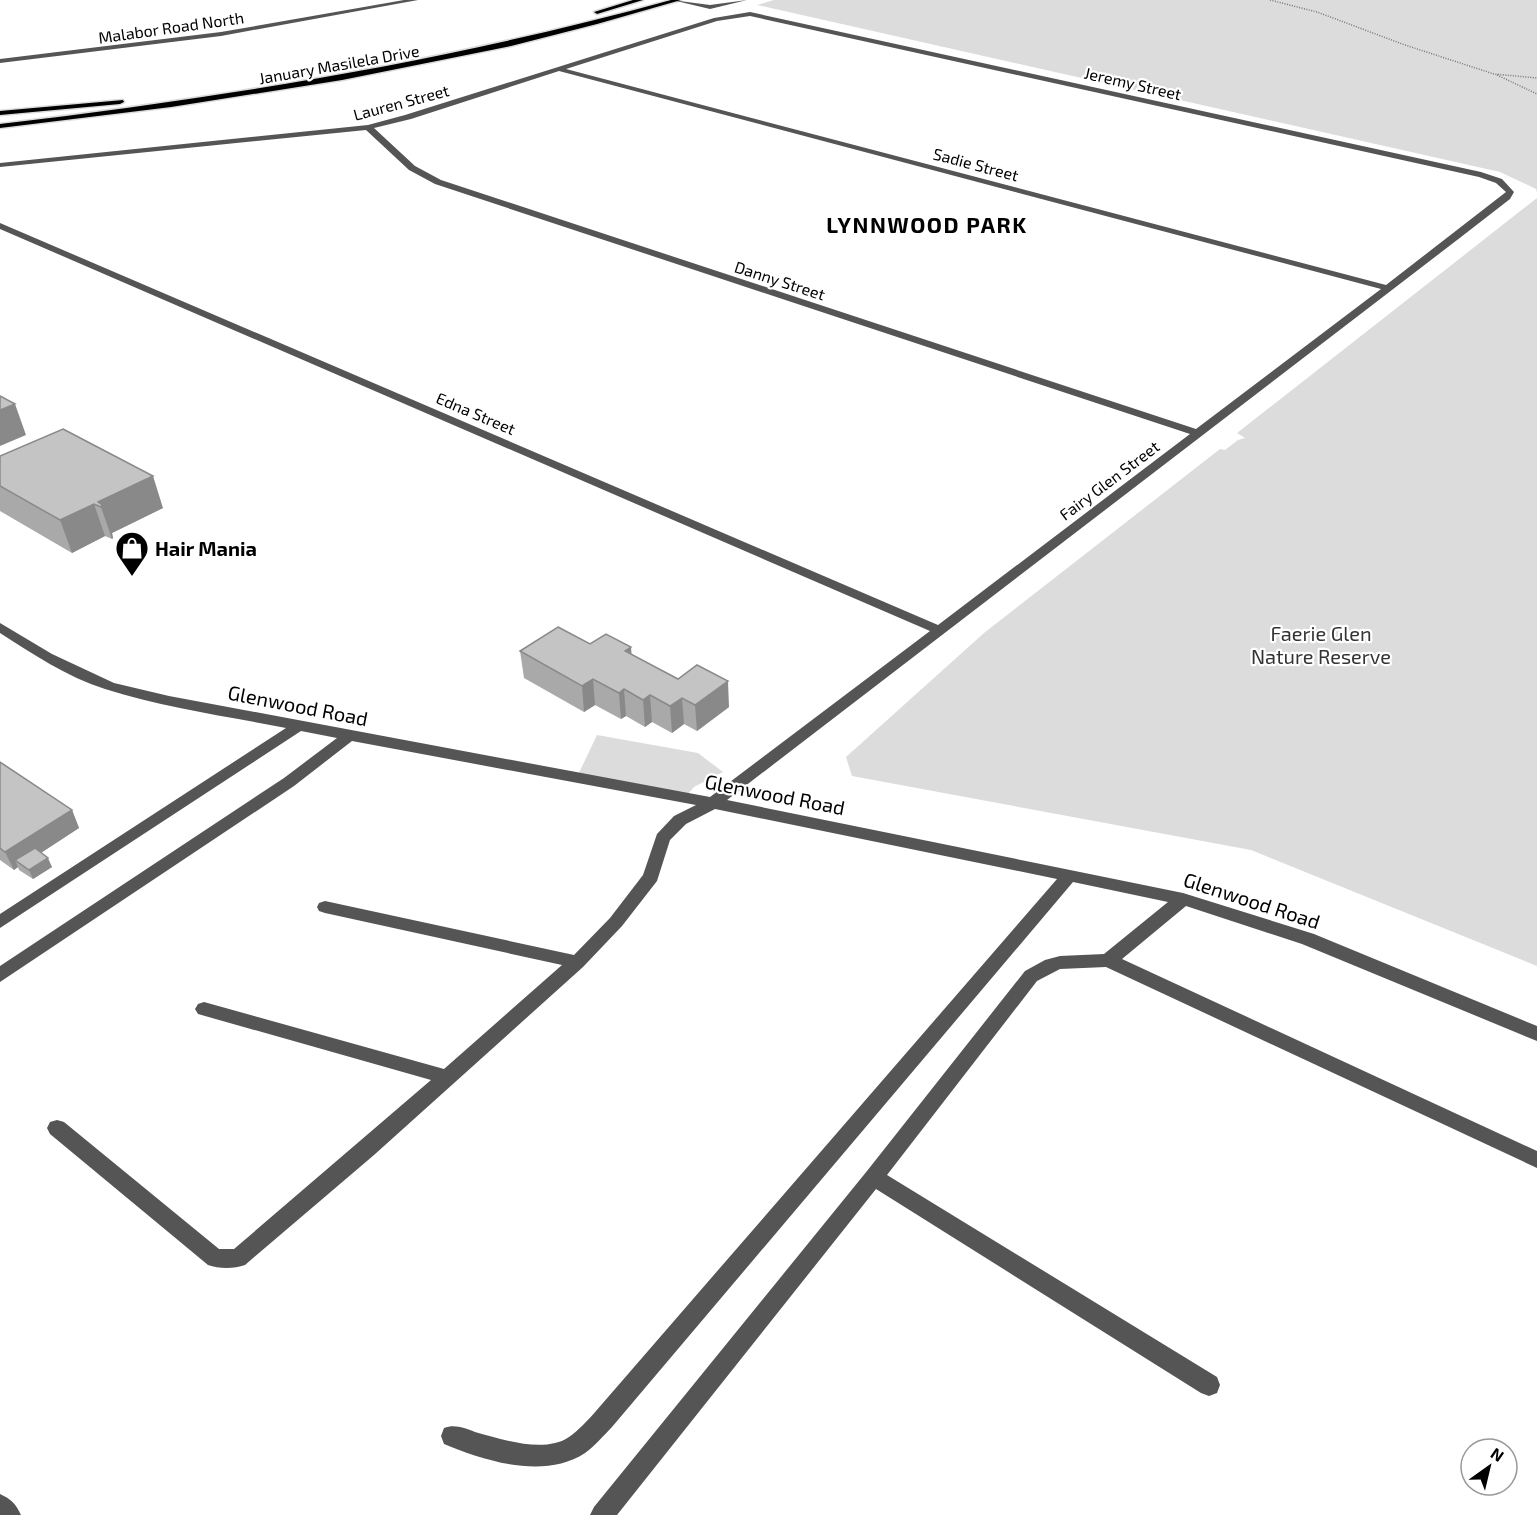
<svg xmlns="http://www.w3.org/2000/svg" width="1537" height="1515" font-family="'Exo 2',sans-serif">
  <style>
    .green { fill: #dcdcdc }
    .lines { fill: none; stroke-linecap: round; stroke-linejoin: round }
    .major-casing { stroke: #dbdbdb; stroke-width: 3 }
    .path { stroke: #777; stroke-width: 1.5; stroke-dasharray: 1 1.5; stroke-linecap: butt }
    .minor { fill: #555; fill-rule: evenodd }
    .major { fill: #000; fill-rule: evenodd }
    .wall { fill: #a9a9a9 }
    .shaded-wall { fill: #898989 }
    .building { fill: #c4c4c4; stroke: #898989; stroke-width: 1.5 }
    .labels { text-anchor: middle; dominant-baseline: central; stroke-width: 4.5; stroke-linejoin: round; paint-order: stroke }
    .far-street-label { font-size: 16px; fill: #000; stroke: #fff }
    .poi-label { font-size: 20px; font-weight: bold; fill: #000; stroke: #fff; text-anchor: start }
    .park-label { font-size: 20px; fill: #333; stroke: #fff }
    .street-label { font-size: 20px; fill: #000; stroke: #fff }
    .far-district-label { font-size: 22px; font-weight: bold; letter-spacing: 1.5px; fill: #000; stroke: #fff }
  </style>
  <rect width="100%" height="100%" fill="#fff"/>
  <!-- green -->
  <path class="green" d="M774,0H1537V193L1536,189L1500,172L757,5Z
    M1537,198V966L1251,850L852,776L846,757L984,633L1220,449L1225,450L1238,440L1245,438L1237,433Z
    M597,735L698,753L723,772L694,787L683,800L578,775Z"/>
  <g class="lines">
    <defs>
      <path id="major" d="M633,0H643L597,14L594,12Z
        M671,0H681L597,24L511,46L342,80L171,107L0,128V124C227,97 450,61 671,0Z
        M123,100L124,102L120,104L0,115V111Z"/>
    </defs>
    <!-- major casing -->
    <use href="#major" class="major-casing"/>
    <!-- path -->
    <path class="path" d="M1270,0L1317,12L1405,45L1494,74L1537,78
      M1497,75L1537,94"/>
    <!-- minor -->
    <path class="minor" d="M404,0H418L221,36L0,63V59L221,32Z
      M672,0L710,5L747,0L710,9Z
      M750,12L1481,172L1502,179L1514,192L1510,199L1461,237L727,800L1183,893L1314,934L1537,1026V1041L1302,944L1186,906L1122,959L1537,1151V1168L1106,967L1060,969L1037,981L887,1175L1217,1377L1220,1385L1217,1393L1209,1396L1201,1393L876,1189L617,1515H590L594,1507L867,1171L1025,971L1045,960L1060,956L1104,954L1168,902L1073,882L612,1427C603,1436 595,1446 585,1453C544,1480 485,1461 444,1444L441,1436L444,1428C455,1424 464,1428 475,1432C501,1439 544,1454 569,1437C579,1430 588,1420 596,1411L1057,879L715,809L686,824L670,840L657,881L622,926L583,967L374,1155L245,1265C234,1269 219,1269 208,1265L50,1134L47,1128L50,1122L57,1120L64,1122L219,1249H234L431,1080L198,1014L195,1009L198,1004L204,1002L444,1069L562,965L325,913L319,911L317,907L319,903L325,901L574,955L610,918L643,875L657,834L674,816L696,805L352,741L294,786L0,982V966L284,778L337,738L301,731L0,928V914L286,728C226,716 164,708 105,689C67,677 33,654 0,633V623L52,654L114,683L169,696L710,797L930,631L0,229V223L938,625L1190,434L435,184L409,170L366,130L0,167V163L368,125L405,115L714,18ZM750,16L1479,177L1496,183L1506,192L1386,285L566,69L717,21ZM559,71L1381,289L1196,429L441,180L415,166L374,128L411,119Z
      M0,1494C11,1499 16,1504 21,1515H0Z"/>
    <!-- major -->
    <use href="#major" class="major"/>
  </g>
  <!-- wall -->
  <path class="wall" d="M0,456L163,508L112,533L113,538L112,539L105,536L72,553L0,511Z
    M590,644L632,655L729,707L697,731L684,724L672,733L652,722L645,727L626,716L621,719L595,705L584,712L524,678L520,651Z
    M0,762L72,810L79,828L41,853L52,867L33,879L19,870L18,867L14,870L0,860Z"/>
  <!-- shaded-wall -->
  <path class="shaded-wall" d="M15,404L26,435L0,446V410Z
    M153,476L163,508L112,533L113,538L112,539L101,507L98,502Z
    M94,504L105,536L72,553L60,520Z
    M631,647L633,673L625,651Z
    M593,679L595,705L584,712L582,686Z
    M728,681L729,707L697,731L695,705Z
    M624,689L626,716L621,719L619,693Z
    M650,695L652,722L645,727L643,700Z
    M682,698L684,724L672,733L670,706Z
    M72,810L79,828L22,865L15,860L18,867L14,870L5,852Z
    M48,858L52,867L33,879L29,870Z"/>
  <!-- building -->
  <path class="building" d="M0,396L15,404L0,410Z
    M63,429L153,476L98,502L102,505L101,507L94,504L60,520L0,486V456Z
    M558,627L590,644L606,634L631,647L625,651L678,679L697,665L728,681L695,705L682,698L670,706L650,695L643,700L624,689L619,693L593,679L582,686L520,651Z
    M0,762L72,810L5,852L0,848Z
    M35,848L48,858L29,870L15,860Z"/>
  <!-- icons -->
  <defs>
    <symbol id="shop-pin" viewBox="-11 -11 22 30"><path d="M0 17L-7.5 6A9.5 9.5 0 1 1 7.5 6Z" fill="#000" stroke="#fff"/><path d="M-5-2.5h2.3a2.7 3.5 0 0 1 5.4 0H5L5.5 6h-11ZM-1.5-2.5h3a1.5 2.3 0 0 0-3 0Z" fill="#fff"/></symbol>
  </defs>
  <g fill-rule="evenodd">
    <use href="#shop-pin" x="113" y="529" width="38" height="52"/>
  </g>
  <g class="labels">
    <!-- far-street labels -->
    <g class="far-street-label">
      <text transform="translate(171 27) rotate(-8)">Malabor Road North</text>
      <text transform="translate(339 64) rotate(-10)">January Masilela Drive</text>
      <text transform="translate(1133 83) rotate(13)">Jeremy Street</text>
      <text transform="translate(401 102) rotate(-15)">Lauren Street</text>
      <text transform="translate(976 164) rotate(15)">Sadie Street</text>
      <text transform="translate(780 280) rotate(18)">Danny Street</text>
      <text transform="translate(476 413) rotate(23)">Edna Street</text>
      <text transform="translate(1109 480) rotate(-37)">Fairy Glen Street</text>
    </g>
    <!-- poi labels -->
    <g class="poi-label">
      <text x="155" y="548">Hair Mania</text>
    </g>
    <!-- park labels -->
    <g class="park-label">
      <text x="1321" y="633">Faerie Glen<tspan x="1321" dy="23">Nature Reserve</tspan></text>
    </g>
    <!-- street labels -->
    <g class="street-label">
      <text transform="translate(298 705) rotate(11)">Glenwood Road</text>
      <text transform="translate(775 794) rotate(11)">Glenwood Road</text>
      <text transform="translate(1252 900) rotate(18)">Glenwood Road</text>
    </g>
    <!-- far-district labels -->
    <g class="far-district-label">
      <text x="927" y="224">LYNNWOOD PARK</text>
    </g>
  </g>
  <!-- north arrow -->
  <g transform="translate(1489 1467) rotate(34)"><circle r="28" fill="#ffffff" stroke="#999999" stroke-width="1.5"/>
  <path d="M0-4.5L10 22L0 15L-10 22Z" fill="#000000"/>
  <text y="-9" font-size="16" font-weight="bold" text-anchor="middle" fill="#000000">N</text>
  </g>
</svg>
